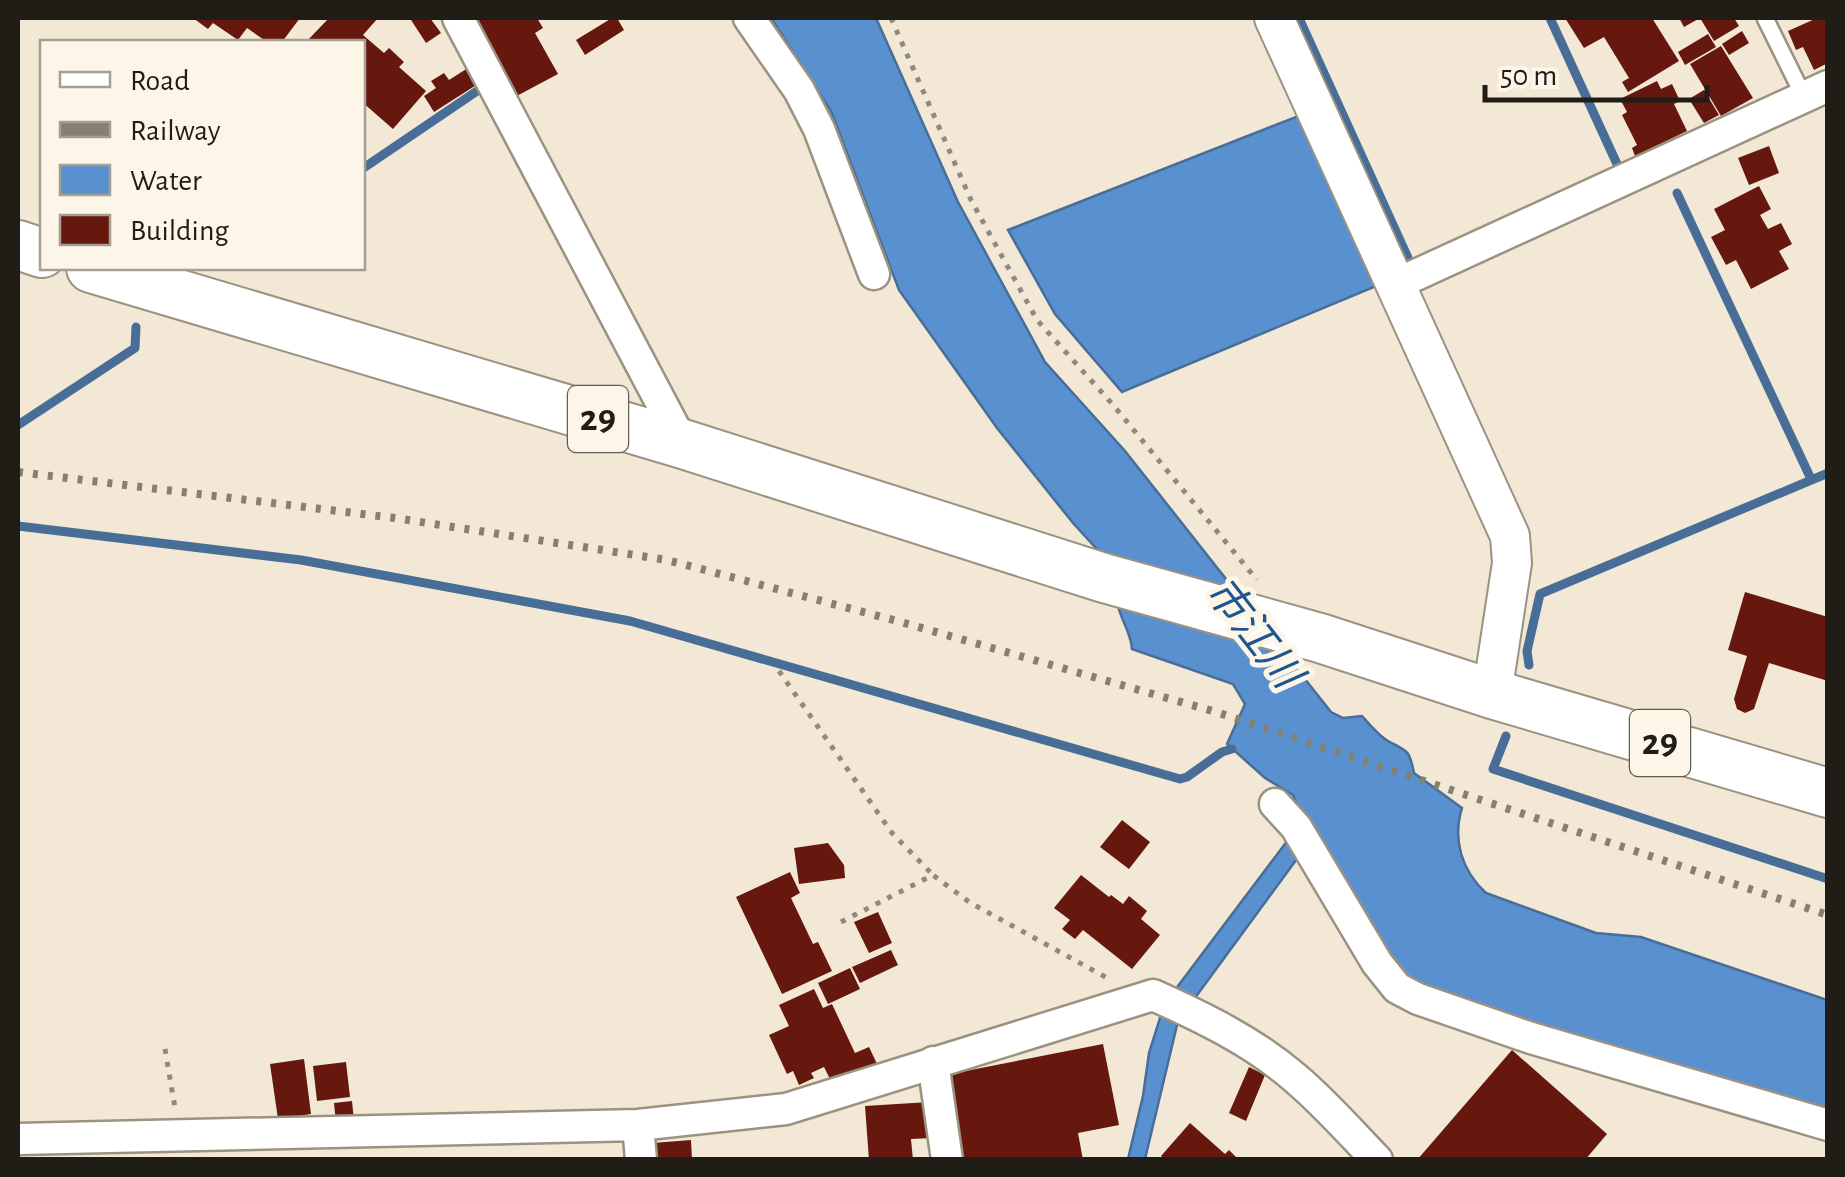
<svg xmlns="http://www.w3.org/2000/svg" width="1845" height="1177" font-family="'Alegreya Sans','Noto Sans JP',sans-serif">
  <style>
    .water { fill: #5991d0; stroke: #486e98; stroke-width: 2.5 }
    .lines { fill: none; stroke-linecap: round; stroke-linejoin: round }
    .stream { stroke: #486e98; stroke-width: 9 }
    .building { fill: #66180f }
    .service-casing { stroke: #9b9281; stroke-width: 20 }
    .minor-casing { stroke: #9b9281; stroke-width: 35 }
    .tertiary-casing { stroke: #9b9281; stroke-width: 42 }
    .primary-casing { stroke: #9b9281; stroke-width: 52 }
    .path { stroke: #918a7c; stroke-width: 5; stroke-dasharray: 5 8; stroke-linecap: butt }
    .service { stroke: #fff; stroke-width: 15 }
    .minor { stroke: #fff; stroke-width: 30 }
    .tertiary { stroke: #fff; stroke-width: 38 }
    .primary { stroke: #fff; stroke-width: 48 }
    .rail { stroke: #868073; stroke-width: 8; stroke-dasharray: 5 10; stroke-linecap: butt }
    .labels { text-anchor: middle; dominant-baseline: central; stroke-width: 10; stroke-linejoin: round; paint-order: stroke }
    .shield { fill: #fdf5e7; stroke: #625e55; stroke-width: 2.5 }
    .shield-label { font-size: 38px; font-weight: bold; fill: #201d16 }
    .water-label { font-size: 42px; font-style: italic; fill: #1c5691; stroke: #fdf5e7 }
  </style>
  <rect width="100%" height="100%" fill="#f2e8d5"/>
  <!-- water -->
  <path class="water" d="M771,18H876L958,202L1045,362L1125,451L1331,712L1343,718L1362,716C1369,724 1379,736 1388,741C1408,752 1409,749 1414,773L1462,808C1452,840 1462,871 1486,893L1596,933L1641,937L1827,1000V1110L1408,986L1302,852L1178,1021L1145,1159H1128L1143,1096L1149,1053L1160,1018L1178,986L1303,820L1293,795L1265,778L1227,744L1245,704L1233,684L1132,649C1131,633 1122,622 1118,606L1135,591L1073,523L997,428L899,290L831,111Z
    M1301,115L1376,286L1122,392L1055,314L1008,230Z"/>
  <g class="lines">
    <!-- stream -->
    <path class="stream" d="M1299,18L1409,260
      M1550,18L1617,164
      M362,169L480,89
      M1677,193L1811,479
      M18,425L135,348L136,327
      M18,526L301,560L630,621L1180,779L1187,777L1222,752L1232,749
      M1529,665L1527,651L1540,594L1828,473
      M1506,736L1493,769L1828,879"/>
  </g>
  <!-- building -->
  <path class="building" d="M193,18H300L282,42H267L247,28L238,40L213,23L208,29Z
    M329,18H378L363,35L384,53L389,48L404,62L399,67L426,91L393,129L362,102V42H306Z
    M414,18H430L441,33L426,43L411,20Z
    M469,18H537L543,28L535,33L558,74L513,98Z
    M612,18H617L624,30L585,55L576,40Z
    M1565,18H1652L1679,61L1628,92L1622,82L1629,78L1604,37L1584,48Z
    M1679,18H1734L1739,26L1714,41L1700,18L1684,27Z
    M1817,18H1828V63L1814,70L1803,47L1796,50L1788,31Z
    M1742,31L1749,43L1729,55L1722,44Z
    M1708,34L1716,47L1685,65L1678,52Z
    M1721,46L1753,98L1721,116L1690,64Z
    M471,66L481,82L434,112L424,96L436,88L431,81L444,73L449,80Z
    M1657,81L1661,89L1672,84L1680,101L1674,104L1687,131L1635,156L1632,148L1637,145L1622,115L1627,112L1620,99Z
    M1704,90L1719,115L1704,123L1689,99Z
    M1769,146L1779,173L1749,185L1738,158Z
    M1759,186L1771,209L1760,215L1768,229L1781,223L1792,244L1779,251L1789,269L1751,289L1736,260L1726,265L1711,237L1725,230L1714,209Z
    M1745,592L1828,617V681L1769,663L1754,709L1745,713L1737,709L1734,699L1747,656L1728,650Z
    M1122,820L1150,842L1129,869L1100,847Z
    M828,843L844,865L845,878L799,884L794,848Z
    M790,872L800,893L791,898L813,944L818,942L832,971L782,994L736,897Z
    M1081,875L1109,897L1111,895L1123,904L1129,896L1147,911L1141,919L1160,935L1132,969L1083,930L1075,939L1062,929L1070,920L1054,908Z
    M878,912L892,943L869,953L854,922Z
    M891,950L898,965L860,983L852,967Z
    M850,968L860,989L828,1004L818,983Z
    M814,989L823,1008L832,1004L855,1053L869,1047L879,1068L833,1085L824,1067L811,1073L814,1078L799,1085L793,1071L787,1074L769,1035L789,1026L779,1005Z
    M1103,1044L1119,1125L1078,1133L1083,1160H962L945,1075Z
    M1512,1050L1607,1134L1585,1160H1417Z
    M304,1059L311,1114L278,1119L270,1064Z
    M346,1062L350,1097L317,1101L313,1066Z
    M1249,1067L1265,1075L1246,1121L1229,1113Z
    M352,1101L354,1121L336,1123L334,1103Z
    M929,1102L932,1138L911,1139L913,1160H869L865,1106Z
    M1190,1123L1225,1154L1229,1150L1239,1160H1165L1161,1156Z
    M691,1140L692,1160H654L653,1143Z"/>
  <g class="lines">
    <defs>
      <path id="service" d="M1765,18L1804,97"/>
      <path id="minor" d="M458,18L683,444
        M749,18L799,90L819,129L874,274
        M1394,285L1828,86
        M1275,804L1296,827L1377,963L1397,988L1418,999L1531,1038L1828,1125
        M933,1062L947,1160
        M638,1125L641,1160
        M18,1139L638,1125L786,1109L1153,995C1202,1017 1252,1041 1294,1077C1324,1102 1350,1132 1377,1160"/>
      <path id="tertiary" d="M1274,18L1510,536L1512,563L1492,694"/>
      <path id="primary" d="M18,245L42,253
        M91,268L683,444L1104,578L1320,638L1492,694L1828,793"/>
    </defs>
    <!-- service casing -->
    <use href="#service" class="service-casing"/>
    <!-- minor casing -->
    <use href="#minor" class="minor-casing"/>
    <!-- tertiary casing -->
    <use href="#tertiary" class="tertiary-casing"/>
    <!-- primary casing -->
    <use href="#primary" class="primary-casing"/>
    <!-- path -->
    <path class="path" d="M891,18L971,200L1037,320L1114,406L1257,580
      M779,671L892,833L933,875
      M841,922L933,875L969,902L1109,979
      M165,1049L175,1108"/>
    <!-- service -->
    <use href="#service" class="service"/>
    <!-- minor -->
    <use href="#minor" class="minor"/>
    <!-- tertiary -->
    <use href="#tertiary" class="tertiary"/>
    <!-- primary -->
    <use href="#primary" class="primary"/>
    <!-- rail -->
    <path class="rail" d="M18,472L395,518L667,560L901,622L1216,712L1828,915"/>
  </g>
  <g class="labels">
    <!-- shield labels -->
    <g class="shield">
      <rect x="568" y="386" width="60" height="66" rx="8"/>
      <rect x="1630" y="710" width="60" height="66" rx="8"/>
    </g>
    <g class="shield-label">
      <text x="598" y="419">29</text>
      <text x="1660" y="743">29</text>
    </g>
    <!-- water labels -->
    <g class="water-label">
      <text transform="translate(1253 633) rotate(52)">市江川</text>
    </g>
  </g>
  <!-- border -->
  <rect width="1845" height="1177" fill="none" stroke="#201d16" stroke-width="40"/>
  <!-- legend -->
  <rect x="40" y="40" width="325" height="230" fill="#fdf5e7" stroke="#a59f93" stroke-width="2.5"/>
  <rect x="60" y="72" width="50" height="15" fill="#ffffff" stroke="#a59f93" stroke-width="2.5"/>
  <text x="130" y="90" font-size="30" fill="#201d16">Road</text>
  <rect x="60" y="122" width="50" height="15" fill="#868073" stroke="#a59f93" stroke-width="2.5"/>
  <text x="130" y="140" font-size="30" fill="#201d16">Railway</text>
  <rect x="60" y="165" width="50" height="30" fill="#5991d0" stroke="#a59f93" stroke-width="2.5"/>
  <text x="130" y="190" font-size="30" fill="#201d16">Water</text>
  <rect x="60" y="215" width="50" height="30" fill="#66180f" stroke="#a59f93" stroke-width="2.5"/>
  <text x="130" y="240" font-size="30" fill="#201d16">Building</text>
  <!-- scale -->
  <path d="M1485 85v15h222v-15" fill="none" stroke="#201d16" stroke-width="5"/>
  <text x="1500" y="85" font-size="30" fill="#201d16" stroke="#fdf5e7" stroke-width="8" paint-order="stroke">50 m</text>
</svg>
